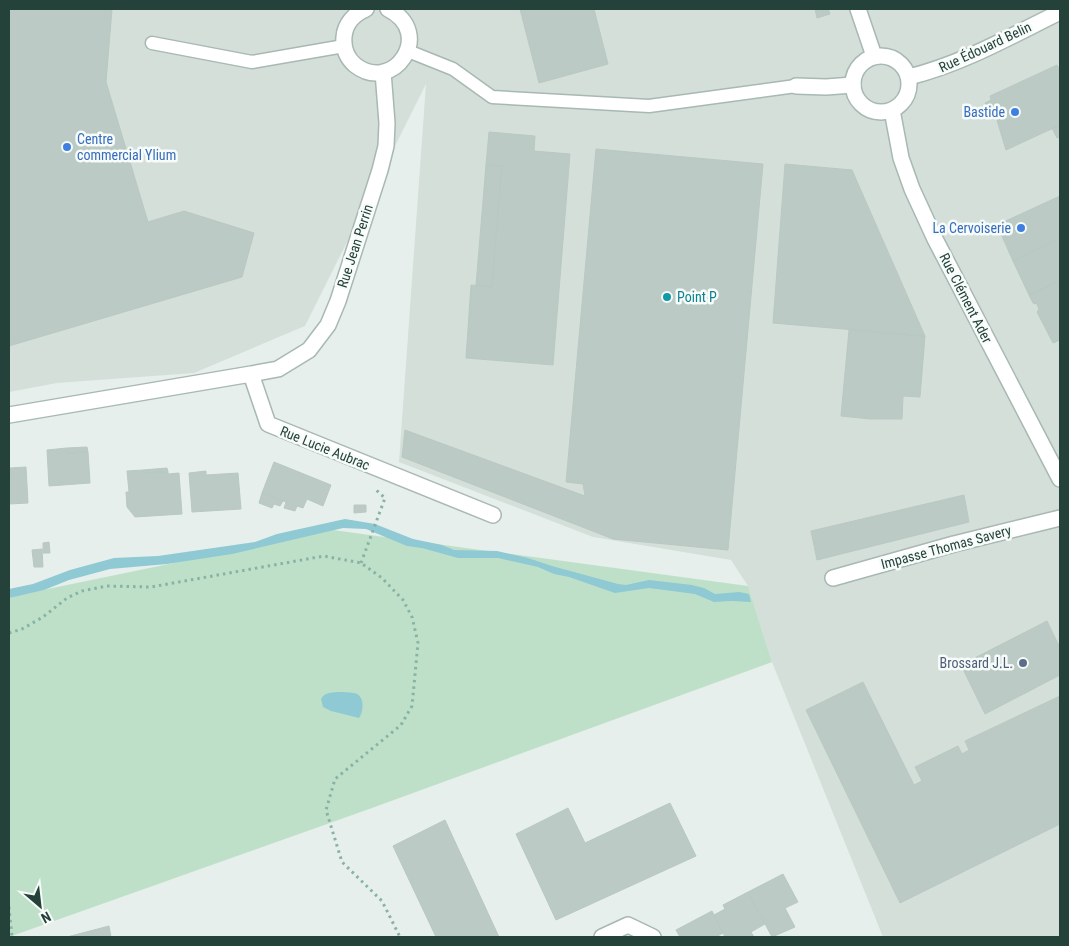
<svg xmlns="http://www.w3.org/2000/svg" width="1069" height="946" font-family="'Roboto Condensed',sans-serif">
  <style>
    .built { fill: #d4dfda }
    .green { fill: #bfe0c8 }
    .water { fill: #8ec9d4 }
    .building { fill: #bbcac4; stroke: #b8c9c2 }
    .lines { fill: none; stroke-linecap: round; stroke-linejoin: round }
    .service-casing { stroke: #a8b8b2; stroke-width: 15 }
    .minor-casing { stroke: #a8b8b2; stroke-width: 18 }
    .tertiary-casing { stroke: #a8b8b2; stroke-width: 18 }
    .path { stroke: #86b3a5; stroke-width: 3; stroke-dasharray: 2.5 4; stroke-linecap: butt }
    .service { stroke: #fff; stroke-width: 12 }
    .minor { stroke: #fff; stroke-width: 15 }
    .tertiary { stroke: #fff; stroke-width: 15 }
    .shop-dot { fill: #3f7fe0; stroke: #f7fbf9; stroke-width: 2 }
    .culture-dot { fill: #0f9aa8; stroke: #f7fbf9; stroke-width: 2 }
    .service-dot { fill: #5c6f8a; stroke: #f7fbf9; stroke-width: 2 }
    .labels { text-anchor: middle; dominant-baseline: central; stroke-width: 5; stroke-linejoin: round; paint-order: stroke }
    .street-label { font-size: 14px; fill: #24423a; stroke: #f7fbf9 }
    .shop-label { font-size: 14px; fill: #366cbe; stroke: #f7fbf9; text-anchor: end }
    .culture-label { font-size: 14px; fill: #0d838f; stroke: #f7fbf9; text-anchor: start }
    .service-label { font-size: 14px; fill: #4e5e75; stroke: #f7fbf9; text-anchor: end }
  </style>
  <rect width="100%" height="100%" fill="#e6efeb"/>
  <!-- built -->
  <path class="built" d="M9,9H1060V937H883L772,662L748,586L731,560L593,537L399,462L426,84L305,326L194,373L57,383L9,392Z"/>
  <!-- green -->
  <path class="green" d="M333,530L748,586L772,662L372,808L9,937V597Z"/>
  <!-- water -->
  <path class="water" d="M345,519L375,524L413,539L442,545L454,550L497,551L528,558L552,566L618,584L626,585L649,580L692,585L704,588L715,594L739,592L749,594L751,602L731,601L714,602L695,594L649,588L615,593L569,577L554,574L538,567L498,558H458L422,548L407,546L366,529L343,528L232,554L167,564L110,569L69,580L44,590L9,598V589L33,584L70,570L114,558L158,556L255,542L277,534Z
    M338,692C343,692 349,692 354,693C365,695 364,711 359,718L331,711L323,707L321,699C325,692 330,693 338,692Z"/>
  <!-- building -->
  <path class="building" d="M9,9H112L106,82L148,222L184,211L254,233L242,277L9,346Z
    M520,9H594L608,64L539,83Z
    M815,9H828L830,14L817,18Z
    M1057,65L1060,71V125L1006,150L996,117L993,118L985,103L991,100L990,96Z
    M1060,125V137L1057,138L1052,128Z
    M489,132L535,136L534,151L570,154L553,365L466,358L471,285L492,287L502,166L486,165Z
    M596,149L763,164L728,550L613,539L402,457L405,430L585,496L583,484L566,482Z
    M785,164L852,170L925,336L773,323Z
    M486,165L502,166L492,287L476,285Z
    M1060,196V238L1013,261L997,225Z
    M1060,238V281L1029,295L1013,261Z
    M1060,281V340L1053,343L1037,312L1039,309L1037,304L1033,303L1029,295Z
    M849,330L925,336L920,397L903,396L902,419H870L841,416Z
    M87,447L88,452L67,453V448Z
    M67,448V453L88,452L90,483L49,486L47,450Z
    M274,462L331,485L323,506L307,499L303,508L297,506L295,511L284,508L286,502L262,493Z
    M26,467L28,503L9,504V473H10V468Z
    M167,468L168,472L143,473V470Z
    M143,470V473L168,472V474L179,473L182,514L135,517L127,507L126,492H129L127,471Z
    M206,471V475L238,473L241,509L192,512L189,473Z
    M262,493L283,501L280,506L274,504L272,508L259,503Z
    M964,495L969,522L817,560L811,531Z
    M354,505H366V512L354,513Z
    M49,542L50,553H43V543Z
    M42,549L43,567H34L32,550Z
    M1047,621L1060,648V675L985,714L961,665Z
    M863,682L914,785L922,781L915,767L958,746L962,754L969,750L965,741L1060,696V824L900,903L806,710Z
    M670,803L696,856L556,920L516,834L568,808L585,843Z
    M445,820L499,937H436L393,846Z
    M783,874L798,902L785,908L795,927L772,937L748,892Z
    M748,892L765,924L751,932L754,937H725L714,915L725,909L723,905Z
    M712,911L723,933L716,937H680L676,930Z
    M109,926L111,937H67Z"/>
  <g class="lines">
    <defs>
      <path id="service" d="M152,43L252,62L344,46
        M408,51L453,69L492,97L649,106L796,86"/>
      <path id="minor" d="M366,9C354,14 345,24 344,37C343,48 347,58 355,65C393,95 436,33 388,9
        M909,77C962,64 1011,36 1060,12
        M796,86L826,87L853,85
        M251,374L278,369L309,350L328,325L338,301L380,170L386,146L387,123L383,72
        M9,415L251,374L268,424L493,515
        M833,578L954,544L1060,518
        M602,937L628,925L653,937"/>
      <path id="tertiary" d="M858,9L874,56
        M853 84a28 28 0 1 1 56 0a28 28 0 1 1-56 0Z
        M892,110L901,158L912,189L935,239L1060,479"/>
    </defs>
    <!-- service casing -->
    <use href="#service" class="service-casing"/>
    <!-- minor casing -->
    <use href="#minor" class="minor-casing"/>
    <!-- tertiary casing -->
    <use href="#tertiary" class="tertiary-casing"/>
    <!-- path -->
    <path class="path" d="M361,563L385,498L375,489
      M9,633L22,629L43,617L67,598L82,591L107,586L151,587L324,556L361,563L382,578L403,600L412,617L418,643L412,706L401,725L335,779L326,810L342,862L382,901L400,937
      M9,907L12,937"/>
    <!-- service -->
    <use href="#service" class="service"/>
    <!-- minor -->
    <use href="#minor" class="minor"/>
    <!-- tertiary -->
    <use href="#tertiary" class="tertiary"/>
  </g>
  <!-- markers -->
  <g class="shop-dot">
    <circle cx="1015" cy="112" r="5"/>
    <circle cx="67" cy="147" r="5"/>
    <circle cx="1021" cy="228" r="5"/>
  </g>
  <circle class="culture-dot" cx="667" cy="297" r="5"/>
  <circle class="service-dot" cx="1023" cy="663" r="5"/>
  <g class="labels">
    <!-- street labels -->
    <g class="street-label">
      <text transform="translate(985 47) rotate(-25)">Rue Édouard Belin</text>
      <text transform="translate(355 246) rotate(-72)">Rue Jean Perrin</text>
      <text transform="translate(966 298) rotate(63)">Rue Clément Ader</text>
      <text transform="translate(325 448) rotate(22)">Rue Lucie Aubrac</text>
      <text transform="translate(946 547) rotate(-15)">Impasse Thomas Savery</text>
    </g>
    <!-- shop labels -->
    <g class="shop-label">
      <text x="1005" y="112">Bastide</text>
      <text x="77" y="139" text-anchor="start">Centre<tspan x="77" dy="16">commercial Ylium</tspan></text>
      <text x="1011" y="228">La Cervoiserie</text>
    </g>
    <!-- culture labels -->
    <g class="culture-label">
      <text x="677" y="297">Point P</text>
    </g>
    <!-- service labels -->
    <g class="service-label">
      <text x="1013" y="663">Brossard J.L.</text>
    </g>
  </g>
  <!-- border -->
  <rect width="1069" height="946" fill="none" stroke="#24423a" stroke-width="20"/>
  <!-- north arrow -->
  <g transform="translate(40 906) rotate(152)" stroke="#f7fbf9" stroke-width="4" paint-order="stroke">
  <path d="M0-4L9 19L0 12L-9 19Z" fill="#24423a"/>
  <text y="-8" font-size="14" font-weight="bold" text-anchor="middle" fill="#24423a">N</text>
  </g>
</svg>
